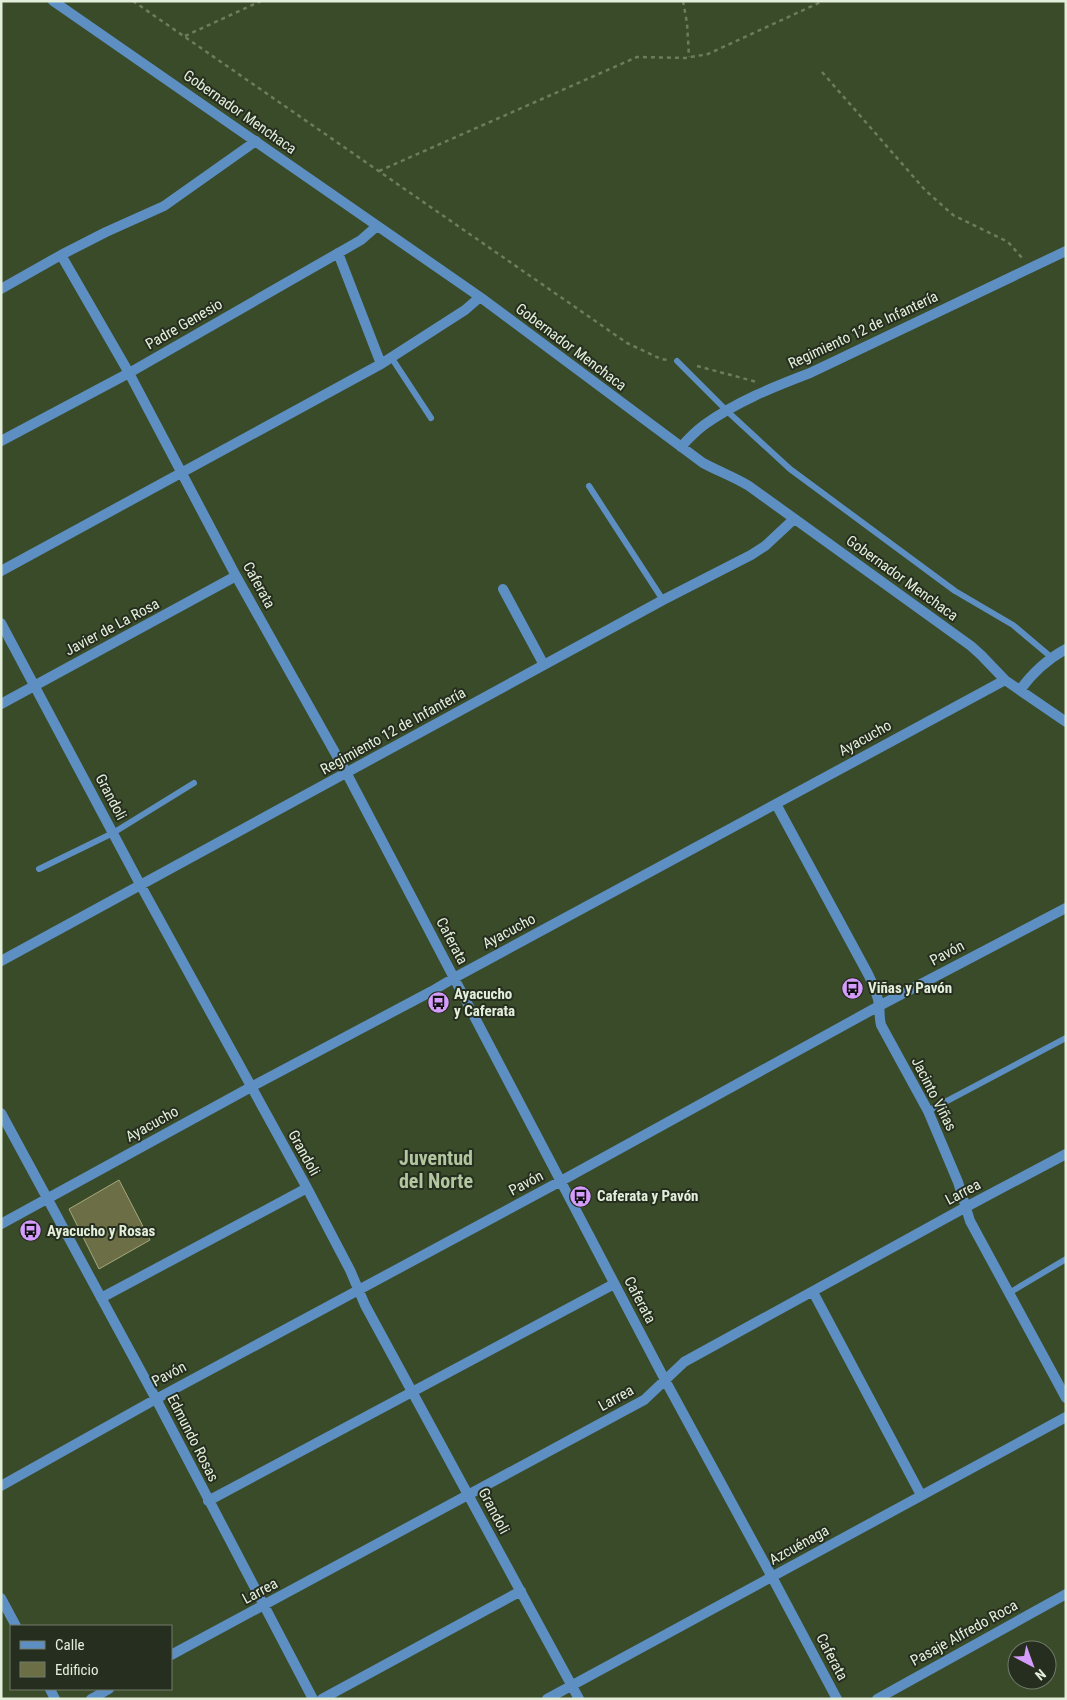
<svg xmlns="http://www.w3.org/2000/svg" width="1067" height="1700" font-family="'Roboto Condensed',sans-serif">
  <style>
    .building { fill: #6c6e45; stroke: #a6a87e }
    .lines { fill: none; stroke-linecap: round; stroke-linejoin: round }
    .path { stroke: #6d7c5f; stroke-width: 2.5; stroke-dasharray: 4 4; stroke-linecap: butt }
    .lane { stroke: #5d8fc3; stroke-width: 6 }
    .street { stroke: #5d8fc3; stroke-width: 10 }
    .labels { text-anchor: middle; dominant-baseline: central; stroke-width: 4; stroke-linejoin: round; paint-order: stroke }
    .street-label { font-size: 15px; fill: #e4efdb; stroke: #262e1f }
    .poi-label { font-size: 15px; font-weight: bold; fill: #e4efdb; stroke: #262e1f; text-anchor: start }
    .district-label { font-size: 20px; font-weight: bold; fill: #b2c69f; stroke: #262e1f }
  </style>
  <rect width="100%" height="100%" fill="#3a4b29"/>
  <!-- building -->
  <path class="building" d="M119,1180L150,1240L99,1269L69,1209Z"/>
  <g class="lines">
    <!-- path -->
    <path class="path" d="M133,1L627,343L661,359L668,360
      M683,1L687,23L689,57
      M185,36L261,1
      M822,72L925,190L953,215L1008,242L1023,259
      M379,171L637,57L685,58L708,54L823,1
      M697,366L757,382"/>
    <!-- lane -->
    <path class="lane" d="M391,357L431,418
      M677,361L727,411L790,469L955,591L1013,625L1051,657
      M589,486L663,600
      M39,869L113,833L194,783
      M928,1111L1066,1038
      M1009,1293L1066,1259"/>
    <!-- street -->
    <path class="street" d="M53,1L480,297L703,463C718,471 734,477 749,486L971,646L981,655L1005,680L1066,722
      M338,253L381,364
      M61,255L129,373L236,576L347,774L665,1380L772,1577L837,1699
      M1,289L61,255L106,232L164,206L256,141
      M1,441L129,373L361,240L377,226
      M681,447C688,439 696,431 704,425C736,402 773,387 810,373L1066,251
      M1,571L381,364L465,310L480,297
      M503,589L544,665
      M1,623L141,886L307,1188L350,1270L365,1305L579,1699
      M1020,690C1033,672 1046,660 1066,649
      M1,704L236,576
      M776,804L868,974C873,984 877,993 879,1004C880,1012 879,1017 881,1025L928,1111L958,1182L970,1221L1066,1398
      M1,961L663,600L751,555L765,546L794,519
      M1,1113L156,1399L313,1699
      M1,1224L251,1087L432,991L454,978L1005,680
      M813,1292L921,1495
      M101,1298L307,1188
      M1,1486L156,1399L561,1181L879,1006L1066,908
      M208,1501L614,1284
      M1,1598L16,1626
      M171,1655L644,1400L684,1362L966,1207L1066,1154
      M50,1689L55,1699
      M91,1699L109,1689
      M322,1699L521,1591
      M547,1699L1066,1417
      M877,1699L1066,1594"/>
  </g>
  <!-- icons -->
  <defs>
    <symbol id="bus-disc" viewBox="-11 -11 22 22"><circle r="9.5" fill="#d49cfc" stroke="#262e1f"/><path d="M-5-6H5V4H4V6H2V4H-2V6H-4V4H-5ZM-3.5-4V0h7V-4ZM-3.5 1.2v1.5H-2V1.2ZM2 1.2v1.5H3.5V1.2Z" fill="#111"/></symbol>
  </defs>
  <g fill-rule="evenodd">
    <use href="#bus-disc" x="840" y="976" width="25" height="25"/>
    <use href="#bus-disc" x="426" y="990" width="25" height="25"/>
    <use href="#bus-disc" x="568" y="1184" width="25" height="25"/>
    <use href="#bus-disc" x="18" y="1218" width="25" height="25"/>
  </g>
  <g class="labels">
    <!-- street labels -->
    <g class="street-label">
      <text transform="translate(240 112) rotate(35)">Gobernador Menchaca</text>
      <text transform="translate(184 324) rotate(-30)">Padre Genesio</text>
      <text transform="translate(863 330) rotate(-25)">Regimiento 12 de Infantería</text>
      <text transform="translate(571 347) rotate(37)">Gobernador Menchaca</text>
      <text transform="translate(902 578) rotate(36)">Gobernador Menchaca</text>
      <text transform="translate(259 585) rotate(61)">Caferata</text>
      <text transform="translate(112 627) rotate(-28)">Javier de La Rosa</text>
      <text transform="translate(393 731) rotate(-29)">Regimiento 12 de Infantería</text>
      <text transform="translate(865 738) rotate(-29)">Ayacucho</text>
      <text transform="translate(111 797) rotate(62)">Grandoli</text>
      <text transform="translate(509 931) rotate(-28)">Ayacucho</text>
      <text transform="translate(452 941) rotate(62)">Caferata</text>
      <text transform="translate(947 953) rotate(-28)">Pavón</text>
      <text transform="translate(934 1094) rotate(63)">Jacinto Viñas</text>
      <text transform="translate(152 1124) rotate(-29)">Ayacucho</text>
      <text transform="translate(304 1153) rotate(61)">Grandoli</text>
      <text transform="translate(526 1183) rotate(-28)">Pavón</text>
      <text transform="translate(963 1192) rotate(-28)">Larrea</text>
      <text transform="translate(640 1300) rotate(62)">Caferata</text>
      <text transform="translate(169 1374) rotate(-28)">Pavón</text>
      <text transform="translate(616 1398) rotate(-29)">Larrea</text>
      <text transform="translate(193 1438) rotate(63)">Edmundo Rosas</text>
      <text transform="translate(494 1511) rotate(62)">Grandoli</text>
      <text transform="translate(799 1545) rotate(-29)">Azcuénaga</text>
      <text transform="translate(260 1591) rotate(-28)">Larrea</text>
      <text transform="translate(964 1633) rotate(-29)">Pasaje Alfredo Roca</text>
      <text transform="translate(832 1657) rotate(62)">Caferata</text>
    </g>
    <!-- poi labels -->
    <g class="poi-label">
      <text x="868" y="988">Viñas y Pavón</text>
      <text x="454" y="994">Ayacucho<tspan x="454" dy="17">y Caferata</tspan></text>
      <text x="597" y="1196">Caferata y Pavón</text>
      <text x="47" y="1231">Ayacucho y Rosas</text>
    </g>
    <!-- district labels -->
    <g class="district-label">
      <text x="436" y="1158">Juventud<tspan x="436" dy="23">del Norte</tspan></text>
    </g>
  </g>
  <!-- border -->
  <rect width="1067" height="1700" fill="none" stroke="#e4efdb" stroke-width="5"/>
  <!-- legend -->
  <rect x="10" y="1625" width="162" height="65" fill="#262e1f" stroke="#727b6a"/>
  <rect x="20" y="1641" width="25" height="8" fill="#5d8fc3" stroke="#727b6a"/>
  <text x="55" y="1650" font-size="15" fill="#e4efdb">Calle</text>
  <rect x="20" y="1662" width="25" height="15" fill="#6c6e45" stroke="#727b6a"/>
  <text x="55" y="1675" font-size="15" fill="#e4efdb">Edificio</text>
  <!-- north arrow -->
  <g transform="translate(1032 1665) rotate(139)"><circle r="24" fill="#262e1f" stroke="#727b6a"/>
  <path d="M0-4L9 19L0 12L-9 19Z" fill="#d49cfc"/>
  <text y="-8" font-size="14" font-weight="bold" text-anchor="middle" fill="#e4efdb">N</text>
  </g>
</svg>
